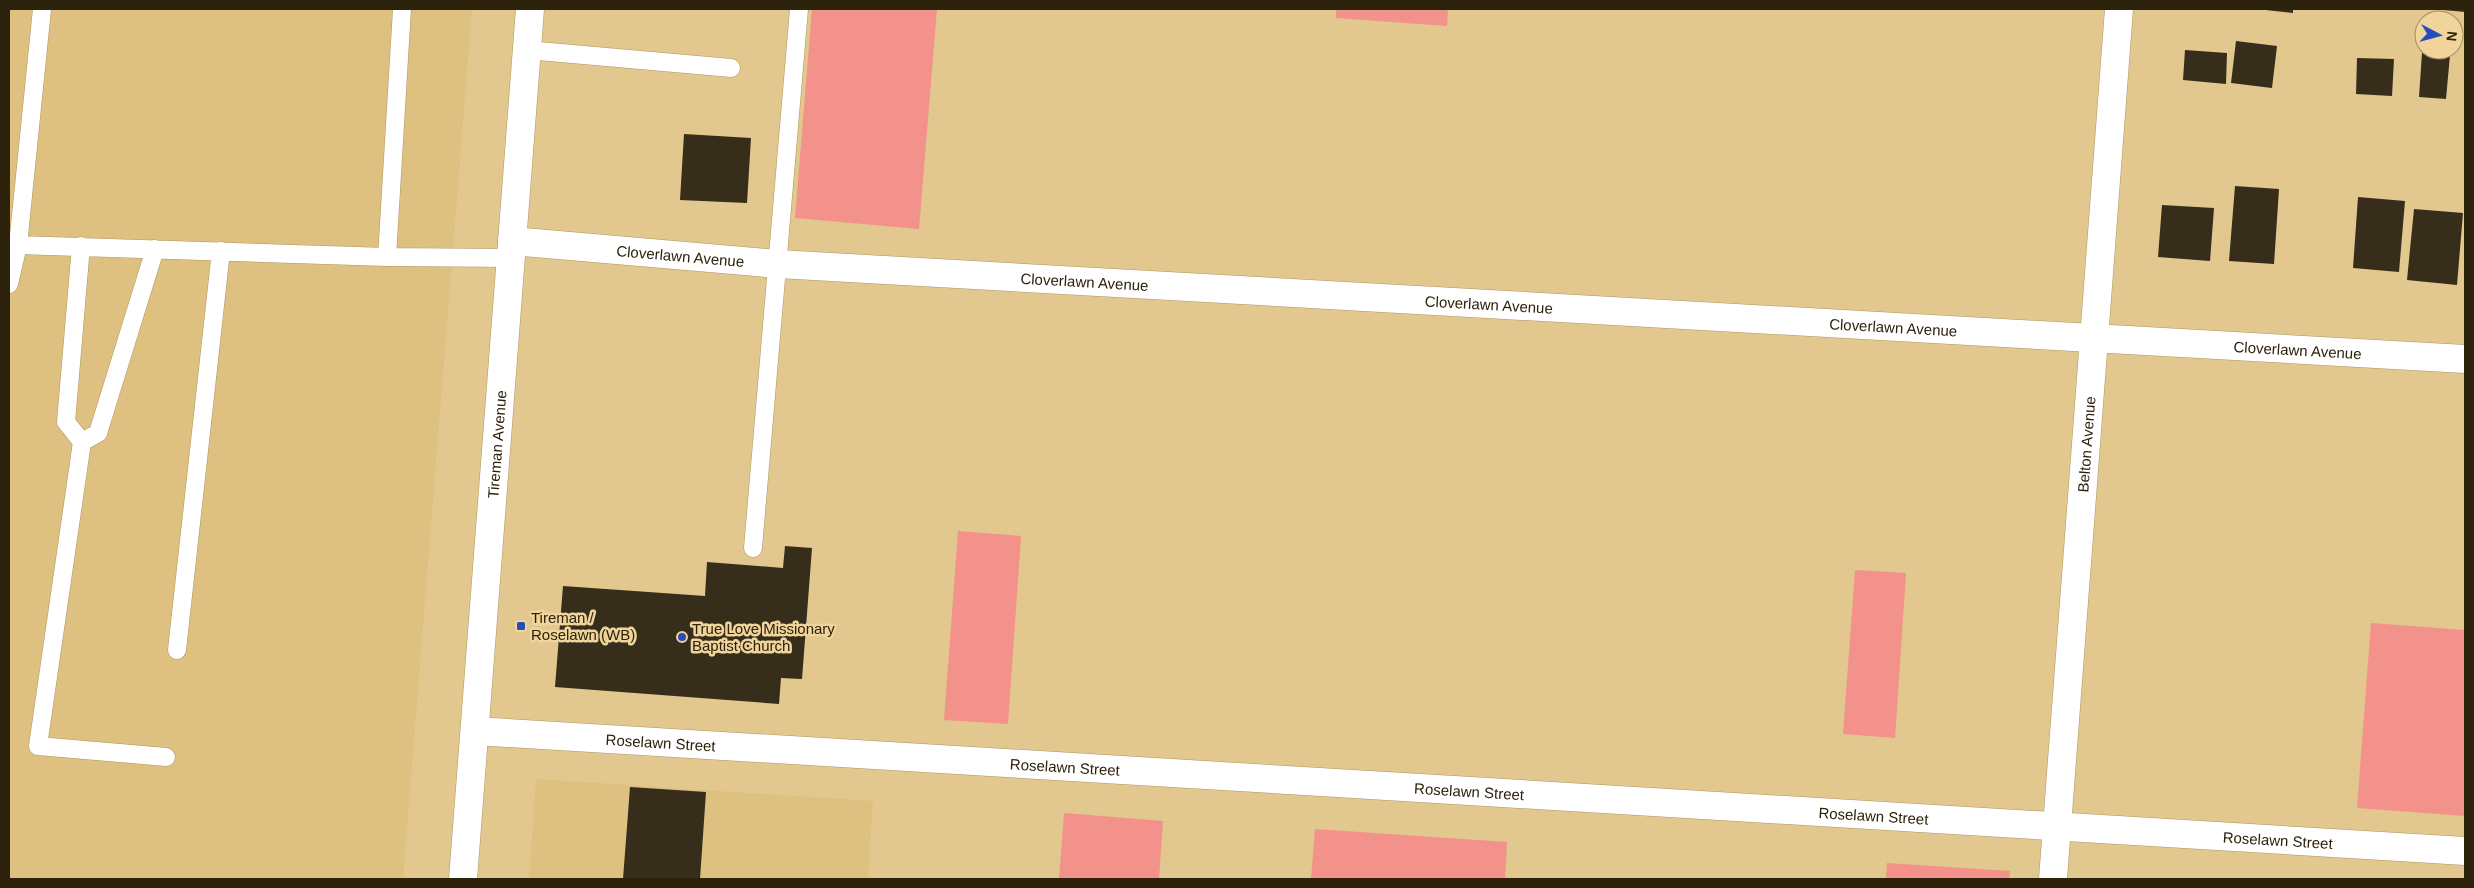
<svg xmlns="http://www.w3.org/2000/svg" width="2474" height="888" font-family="Helvetica,sans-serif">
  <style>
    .built { fill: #dec080 }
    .green { fill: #f2928a }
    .building { fill: #362d1a }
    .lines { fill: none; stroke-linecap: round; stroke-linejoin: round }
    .lane-casing { stroke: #af955f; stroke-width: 19 }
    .street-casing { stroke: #af955f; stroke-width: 29 }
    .secondary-casing { stroke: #af955f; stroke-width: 29 }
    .lane { stroke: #fff; stroke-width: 18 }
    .street { stroke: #fff; stroke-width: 28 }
    .secondary { stroke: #fff; stroke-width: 28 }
    .poi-dot { fill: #254dbb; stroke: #f0d49c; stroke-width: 2 }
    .labels { text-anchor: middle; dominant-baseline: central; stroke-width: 5; stroke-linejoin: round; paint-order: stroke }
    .street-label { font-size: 15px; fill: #2d230c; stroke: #f0d49c }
    .poi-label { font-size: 15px; fill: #2d230c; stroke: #f0d49c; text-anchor: start }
  </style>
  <rect width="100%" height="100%" fill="#e2c78f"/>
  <path class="built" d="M9 9H472L403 879H9Z
    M536 779 873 801 868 879H529Z"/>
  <path class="green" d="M812 9H937L919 229 795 218Z
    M1336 9H1448L1447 26 1336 18Z
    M958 531 1021 536 1008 724 944 720Z
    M1855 570 1906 573 1895 738 1843 734Z
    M2371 623 2465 630V816L2357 808Z
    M1064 813 1163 821 1159 879H1059Z
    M1315 829 1507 842 1505 879H1311Z
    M1887 863 2010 871 2009 879H1886Z"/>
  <path class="building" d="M2257 9H2293V13Z
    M2443 9H2465V12L2443 10Z
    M2236 41 2277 46 2272 88 2231 83Z
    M2185 50 2227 53 2226 84 2183 80Z
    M2422 53 2450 55 2446 99 2419 97Z
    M2357 58 2394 59 2392 96 2356 94Z
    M684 134 751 138 747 203 680 200Z
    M2235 186 2279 189 2274 264 2229 261Z
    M2358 197 2405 201 2399 272 2353 268Z
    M2162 205 2214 208 2210 261 2158 257Z
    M2414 209 2463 213 2457 285 2407 280Z
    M785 546 812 548 802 679 781 678 779 704 555 687 563 586 705 596 707 562 783 568Z
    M630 787 706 792 700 879H623Z"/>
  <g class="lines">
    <g class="lane-casing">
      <path id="lane" d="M402 9 387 257 511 258
        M527 50 731 68
        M18 245 387 257
        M81 246 66 422 82 442
        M155 249 98 433 82 442 38 746 166 757
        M9 284 18 245 42 9
        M753 548 799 9
        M177 650 221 251"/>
    </g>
    <g class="street-casing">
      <g id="street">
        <path id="s1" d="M512 241 778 264 2465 359"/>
        <path id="s2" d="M475 731 2465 851"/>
        <path id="s3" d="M2053 879 2119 9"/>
      </g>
    </g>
    <g class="secondary-casing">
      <g id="secondary">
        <path id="s4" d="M463 879 530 9"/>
      </g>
    </g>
    <use href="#lane" class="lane"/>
    <use href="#street" class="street"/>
    <use href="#secondary" class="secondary"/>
  </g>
  <g class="poi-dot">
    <rect x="516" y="621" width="10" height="10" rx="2.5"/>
    <circle cx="682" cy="637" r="5"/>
  </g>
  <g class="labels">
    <g class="street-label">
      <text stroke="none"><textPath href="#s1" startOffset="169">Cloverlawn Avenue</textPath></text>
      <text stroke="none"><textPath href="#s1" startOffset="574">Cloverlawn Avenue</textPath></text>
      <text stroke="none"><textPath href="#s1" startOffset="979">Cloverlawn Avenue</textPath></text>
      <text stroke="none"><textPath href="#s1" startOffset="1384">Cloverlawn Avenue</textPath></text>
      <text stroke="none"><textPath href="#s1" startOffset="1789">Cloverlawn Avenue</textPath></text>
      <text stroke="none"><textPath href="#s4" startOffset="436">Tireman Avenue</textPath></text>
      <text stroke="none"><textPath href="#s3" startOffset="436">Belton Avenue</textPath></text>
      <text stroke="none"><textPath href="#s2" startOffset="186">Roselawn Street</textPath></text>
      <text stroke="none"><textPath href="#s2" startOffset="591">Roselawn Street</textPath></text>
      <text stroke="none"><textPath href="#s2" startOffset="996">Roselawn Street</textPath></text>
      <text stroke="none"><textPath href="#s2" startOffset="1401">Roselawn Street</textPath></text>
      <text stroke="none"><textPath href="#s2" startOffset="1806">Roselawn Street</textPath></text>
    </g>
    <g class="poi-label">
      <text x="531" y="617">Tireman /<tspan x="531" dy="17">Roselawn (WB)</tspan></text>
      <text x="692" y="628">True Love Missionary<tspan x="692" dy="17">Baptist Church</tspan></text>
    </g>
  </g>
  <rect width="2474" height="888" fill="none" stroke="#2d230c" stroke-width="20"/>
  <g transform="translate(2439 35) rotate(96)"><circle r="24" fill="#f0d49c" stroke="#a28d62"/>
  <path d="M0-4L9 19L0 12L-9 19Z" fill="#254dbb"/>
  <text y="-8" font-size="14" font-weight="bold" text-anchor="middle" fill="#2d230c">N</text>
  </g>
</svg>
